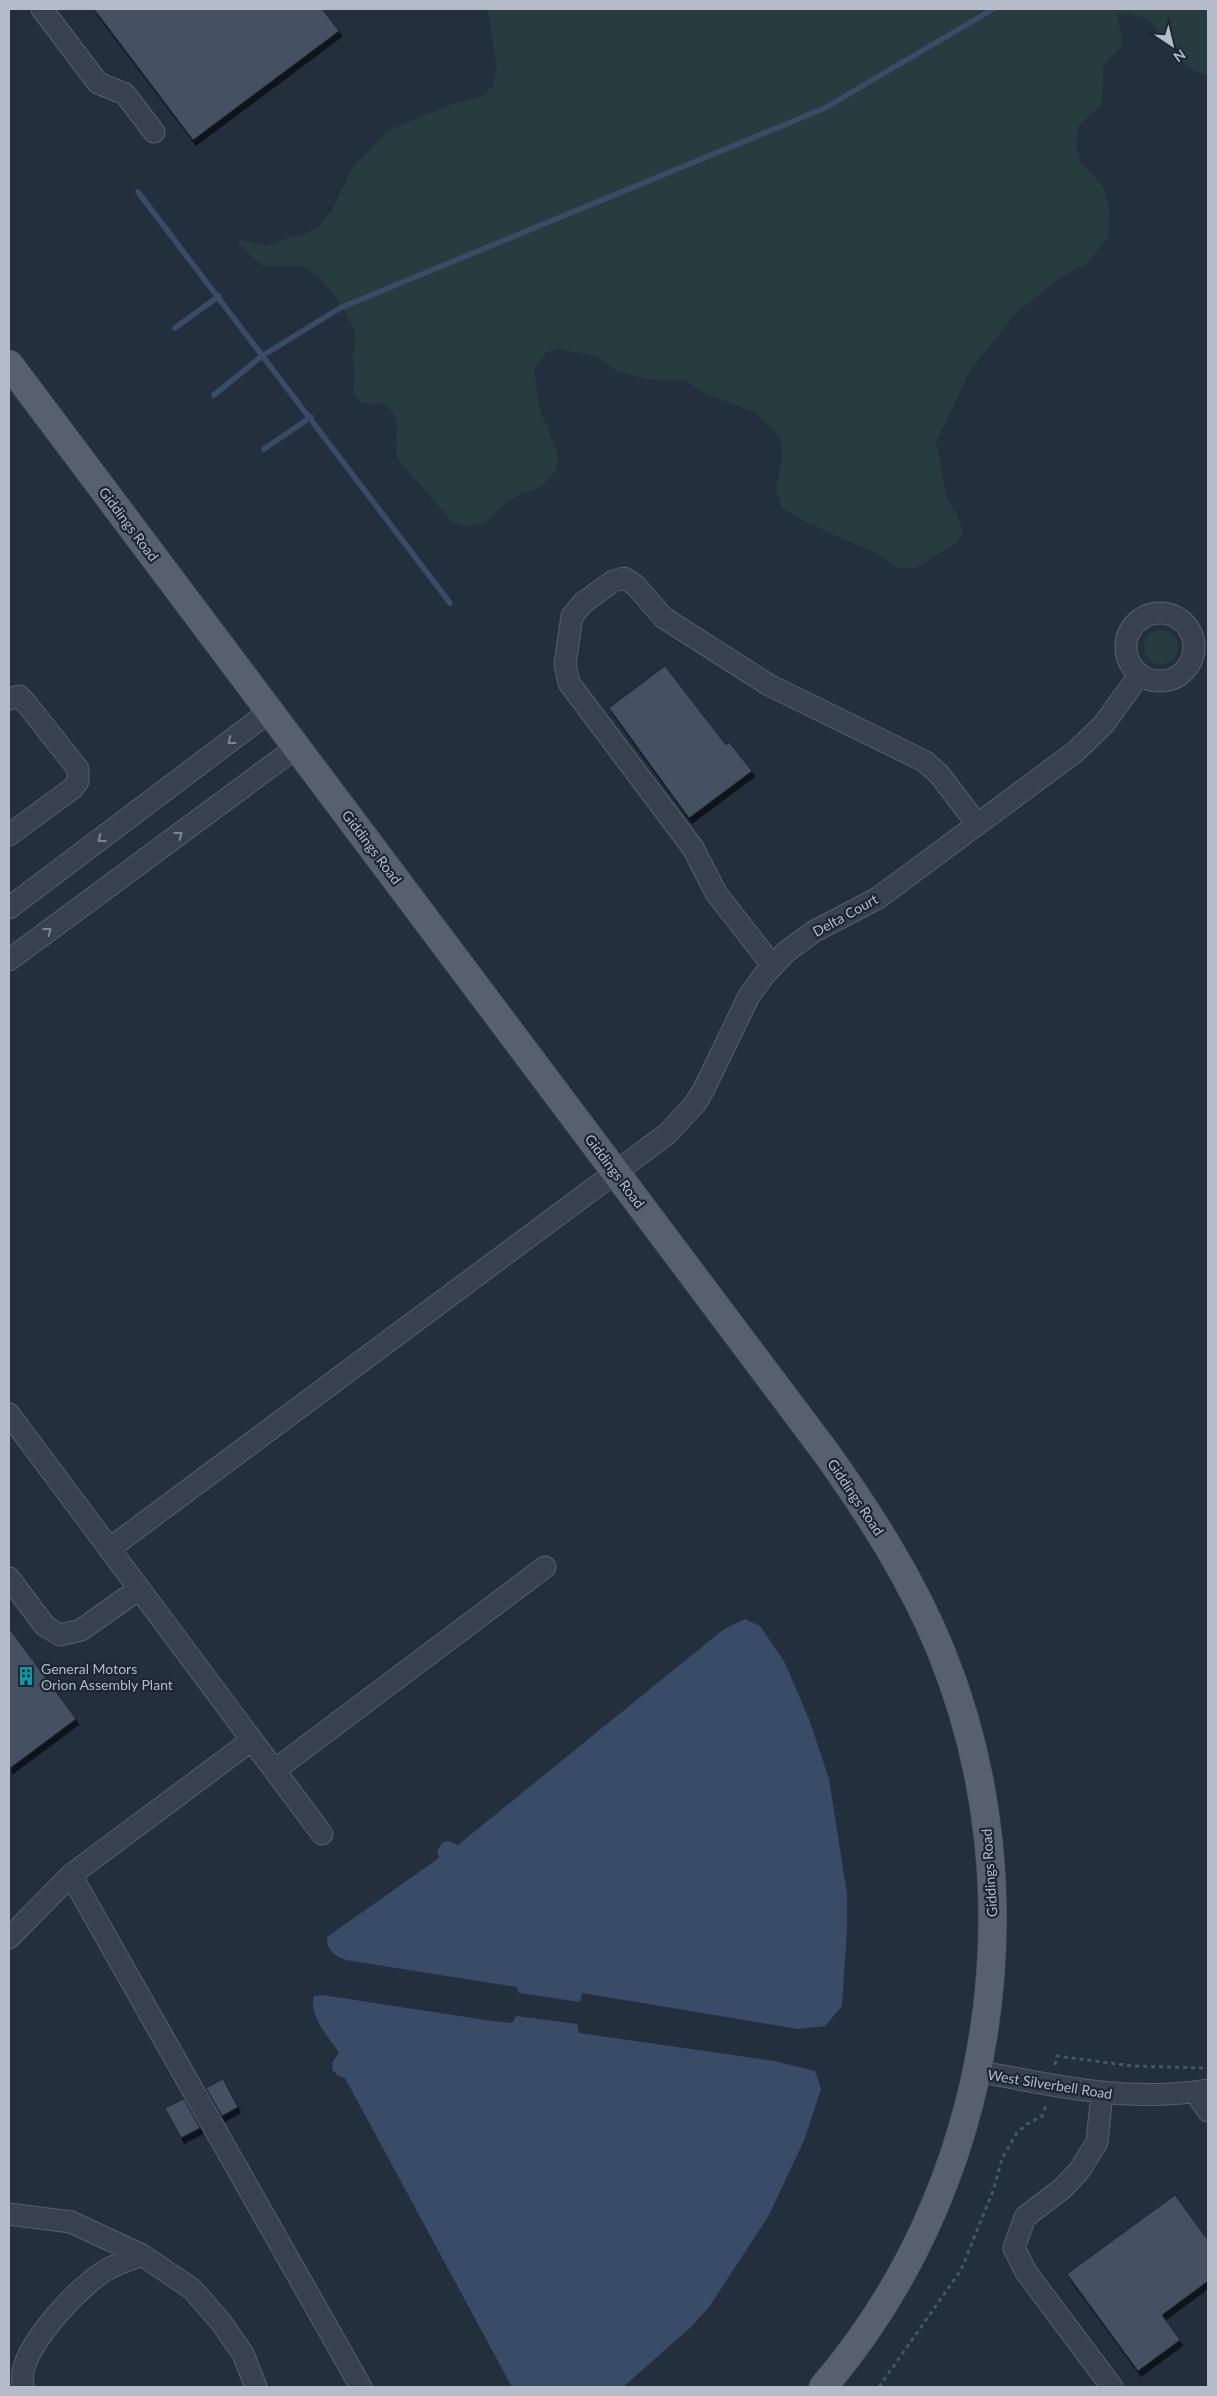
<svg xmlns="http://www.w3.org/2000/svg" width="1217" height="2396" font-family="Lato,sans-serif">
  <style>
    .green { fill: #263c3f }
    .water { fill: #394c67 }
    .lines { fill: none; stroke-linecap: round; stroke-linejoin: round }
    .stream { stroke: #394c67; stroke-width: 5.5 }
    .building { fill: #455162; stroke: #1f2835; filter: url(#shadow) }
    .minor-casing { stroke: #565f6c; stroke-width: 23 }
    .major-casing { stroke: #414a57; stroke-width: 29 }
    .path { stroke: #44595c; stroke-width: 3; stroke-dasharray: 4 4; stroke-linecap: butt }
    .minor { stroke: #38414e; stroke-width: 21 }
    .major { stroke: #56606e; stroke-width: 28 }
    .oneway { stroke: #7c8592 }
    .labels { text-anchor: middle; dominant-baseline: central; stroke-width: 4.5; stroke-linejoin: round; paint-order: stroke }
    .street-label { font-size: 14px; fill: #b4bcc9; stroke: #1d2633 }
    .poi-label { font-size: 14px; fill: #b4bcc9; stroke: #1d2633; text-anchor: start }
  </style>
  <defs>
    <filter id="shadow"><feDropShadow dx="3" dy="5.5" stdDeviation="0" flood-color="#0009"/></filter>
  </defs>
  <rect width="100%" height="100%" fill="#242f3e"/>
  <path class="green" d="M488 9H1208V76C1202 73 1192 71 1187 66 1155 42 1168 14 1117 14L1123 44 1104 65 1102 104 1078 126 1076 145 1081 163 1102 185 1110 207 1108 236 1087 264 1058 279 1016 313 971 369 936 442 947 499 958 517 963 533 957 543 915 568H898L878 554 805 522 782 508 776 489 782 459 781 441 774 431 754 412 703 393 686 380 646 379 618 372 596 356 558 349 546 352 534 369 539 407 559 457 554 473 540 488 521 494 506 503 485 523 467 527 453 523 398 459C392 436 406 423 385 404L362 403 353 391 355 370 352 359 356 339 353 327 336 297 319 277 302 266H262L240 245 239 241 242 240 267 246 291 237 305 234 320 226 332 210 351 170 387 131 452 104 484 96 493 85 497 69Z
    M1144 647a17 17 0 1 1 34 0a17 17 0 1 1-34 0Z"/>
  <path class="water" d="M745 1619 760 1626 784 1661 809 1719 829 1779 847 1894V1927L842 2006 825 2026 798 2029 582 1993 580 2002 519 1993 517 1987 346 1960C334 1955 327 1951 327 1937L439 1858 437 1852 442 1843 448 1841 458 1845 724 1629Z
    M322 1995 492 2021 512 2023 516 2016 577 2024 579 2033 774 2061 815 2071 821 2089 805 2138 769 2215 709 2307 690 2328 623 2387H512L345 2078 338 2076 332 2069 333 2061 339 2053C329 2037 308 2016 314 1996Z"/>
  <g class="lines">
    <path class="stream" d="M138 192 450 603
      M175 328 219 296
      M214 395 262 356 340 308 825 108 993 9
      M264 449 311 417"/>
  </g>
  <path class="building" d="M94 9H322L339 31 193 140Z
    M665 666 726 745 729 742 752 771 689 818 609 708Z
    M9 1628 76 1719 9 1769Z
    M223 2079 238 2107 222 2116 206 2088Z
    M184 2099 200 2128 181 2138 165 2108Z
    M1175 2195 1208 2240V2281L1162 2315 1180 2340 1138 2371 1067 2274Z"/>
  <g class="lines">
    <g class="minor-casing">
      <path id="minor" d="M42 9 98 83 125 94 154 132
        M1126 647a34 34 0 1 1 68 0a34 34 0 1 1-68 0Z
        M9 699 19 696 26 703 78 769V781L73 788 9 835
        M9 908 270 711
        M9 960 297 747
        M772 965 716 893 693 848 569 683 565 664 572 616 583 603 613 581 624 578 635 585 664 618 769 685 924 761 939 774 977 824
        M9 1414 322 1834
        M109 1549 667 1134 695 1104 704 1089 749 996 765 974 786 952 813 932 878 898 1075 752 1104 724 1140 674
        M9 1578 45 1626 60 1635 81 1630 139 1589
        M275 1770 545 1567
        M71 1875 361 2387
        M9 1938 71 1875 252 1740
        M976 2071C1058 2086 1125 2103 1208 2090
        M1195 2092 1208 2111
        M1102 2093 1097 2142 1079 2171 1063 2188 1025 2217 1014 2248 1026 2272 1112 2387
        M9 2214 71 2222 142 2255
        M23 2387C23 2382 22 2377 23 2372 28 2341 82 2282 110 2268 120 2263 131 2259 142 2255L192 2289 221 2322 243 2354 256 2387"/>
    </g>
    <g class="major-casing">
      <path id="major" d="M9 364 827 1454C871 1516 912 1580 941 1651 1040 1894 994 2188 823 2387"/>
    </g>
    <path class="path" d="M1055 2065 1057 2056 1132 2066 1208 2068
      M879 2387 961 2270 993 2191 1002 2159 1016 2134 1027 2124 1042 2116 1047 2103"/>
    <use href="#minor" class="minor"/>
    <use href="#major" class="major"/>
  </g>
  <defs><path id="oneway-chevron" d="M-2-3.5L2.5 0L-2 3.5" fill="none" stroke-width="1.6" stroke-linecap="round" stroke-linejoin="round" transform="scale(1.25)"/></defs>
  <g class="oneway">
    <use href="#oneway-chevron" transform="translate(231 741) rotate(143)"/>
    <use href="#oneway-chevron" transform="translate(179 835) rotate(-37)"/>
    <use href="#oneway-chevron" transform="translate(101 839) rotate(143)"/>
    <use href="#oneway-chevron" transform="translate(48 931) rotate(-37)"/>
  </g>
  <defs>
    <g id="building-bare" transform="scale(1.5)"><path d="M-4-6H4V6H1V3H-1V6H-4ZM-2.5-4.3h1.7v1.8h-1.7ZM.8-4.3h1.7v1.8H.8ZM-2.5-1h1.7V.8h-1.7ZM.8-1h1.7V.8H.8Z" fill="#0f9aa8" stroke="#1d2633" stroke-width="2.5" paint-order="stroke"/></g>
  </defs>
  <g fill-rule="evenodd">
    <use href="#building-bare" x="26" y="1676"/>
  </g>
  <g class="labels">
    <g class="street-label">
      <text transform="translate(129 524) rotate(53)">Giddings Road</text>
      <text transform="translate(372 847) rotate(53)">Giddings Road</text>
      <text transform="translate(845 915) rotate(-29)">Delta Court</text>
      <text transform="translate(615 1171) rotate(53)">Giddings Road</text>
      <text transform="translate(856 1497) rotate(56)">Giddings Road</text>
      <text transform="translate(989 1873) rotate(-94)">Giddings Road</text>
      <text transform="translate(1050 2084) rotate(9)">West Silverbell Road</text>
    </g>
    <g class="poi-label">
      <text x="41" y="1668">General Motors<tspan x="41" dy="16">Orion Assembly Plant</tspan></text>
    </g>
  </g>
  <rect width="1217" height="2396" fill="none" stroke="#b4bcc9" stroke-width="20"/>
  <g transform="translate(1172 45) rotate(145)" stroke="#1d2633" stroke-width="4" paint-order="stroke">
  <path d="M0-4L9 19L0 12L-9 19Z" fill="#b4bcc9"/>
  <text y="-8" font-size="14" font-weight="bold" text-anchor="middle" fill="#b4bcc9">N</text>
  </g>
</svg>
